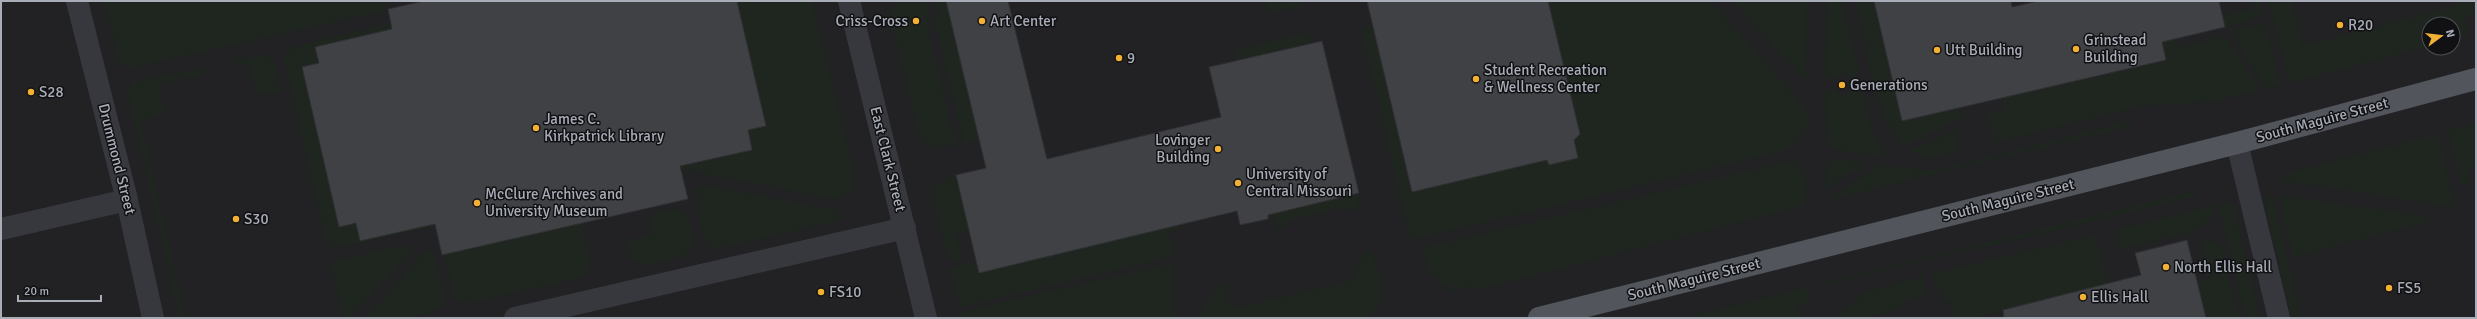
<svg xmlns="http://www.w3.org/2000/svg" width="2477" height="319" font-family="Signika,sans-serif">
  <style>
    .built { fill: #222225; fill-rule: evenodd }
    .green { fill: #1e261f }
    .building { fill: #404145; stroke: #303034 }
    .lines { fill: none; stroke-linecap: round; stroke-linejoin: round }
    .minor { stroke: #37383d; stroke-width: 22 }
    .major { stroke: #53555c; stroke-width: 22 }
    .poi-dot { fill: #f2b134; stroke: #111113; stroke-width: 1.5 }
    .labels { text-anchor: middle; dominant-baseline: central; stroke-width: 3; stroke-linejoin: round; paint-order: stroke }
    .poi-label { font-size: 15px; fill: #a8adb8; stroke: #111113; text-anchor: start }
    .street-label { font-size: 15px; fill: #a8adb8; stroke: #111113 }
  </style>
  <rect width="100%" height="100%" fill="#161618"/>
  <path class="built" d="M1 1H2476V318H1ZM2429 24H2453V48H2429Z"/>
  <path class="green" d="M105 1H386L388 10 130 68 122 66 118 59Z
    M737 1H812L855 177C853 190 845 199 832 199L681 169 680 166 752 150 748 130Z
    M912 1H929L927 25 956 145 933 148 921 142 888 7Z
    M1265 1H1304L1298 7 1268 14Z
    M1548 1H1711L1793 94 1807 113V127H1805C1803 137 1790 149 1780 152L1410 240 1361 28 1373 25 1412 192 1534 163 1546 152 1549 165 1578 158 1574 140 1580 134Z
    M1733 1H1807L1806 78 1801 77Z
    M1827 1H1842L1859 76 1857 81 1843 73 1828 81 1825 77Z
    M1856 1H1874L1902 121 1959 108 1961 118 1903 147C1872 107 1867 49 1856 1Z
    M2253 1H2259L2262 16 2225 27 2222 15 2254 8Z
    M2269 1H2291L2303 46 2462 4V1H2476V14L2464 17 2468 35 2453 39V24H2429V46L2289 83Z
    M946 2 980 140 964 143 935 24 938 4Z
    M391 23 392 29 319 63 302 67 339 227 356 223 361 241 435 224V227L333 248 325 238 284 56 294 47Z
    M2261 24 2266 26 2281 85 2269 88 2262 82 2231 33 2234 30Z
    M1305 33 1310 35 1311 43 1236 61 1234 50Z
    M2174 34 2178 48 2221 37 2228 40 2260 90 2211 102 2141 106 1995 143 1988 114 1992 110 2006 113 2003 98 2166 61 2161 37Z
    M261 54 266 55 274 61 280 91 263 95 257 94 248 63 237 66 233 61Z
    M205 67 203 74 159 84 164 114 141 121 186 318H179L127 91 134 82Z
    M1856 88 1863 94 1874 138 1885 155 1883 157 1834 149 1827 144 1825 91 1830 89 1842 97Z
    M2131 121 2132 126 1825 201 1881 165 1930 171Z
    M2476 124V166L2469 168 2472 182 2462 185 2448 131Z
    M1961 128 1954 153 1929 158 1909 151Z
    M2438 134 2455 207 2282 181 2283 177 2293 172Z
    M1840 159 1869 163 1825 189 1826 168 1831 160Z
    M1790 161C1811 174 1806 183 1806 205L1477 290 1473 286 1450 292 1448 284 1439 286 1437 278 1430 273 1423 248Z
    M956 175 969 231 956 234 962 260 950 262C946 248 930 201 935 189 939 181 948 177 956 175Z
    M705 186 834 209 838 211 840 218 834 222 716 249C713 248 710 247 708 245 702 238 694 197 698 190Z
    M2195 191 2196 196 1830 284 1827 282Z
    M1356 194 1359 208 1346 211 1345 207 1286 221 1287 226 1276 229 1272 214Z
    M2263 194H2269L2273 198 2301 318H2291Z
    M2283 196 2425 216 2430 221 2293 257 2280 197Z
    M2231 201 2234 208 2260 318H2246L2219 205Z
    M2212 206 2214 215 2192 232 2121 249 2116 230Z
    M677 209C685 211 688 215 690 223 692 230 695 238 694 245 692 259 657 262 644 265L632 258 628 240 654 234 650 215Z
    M580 223 591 266 581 278 468 303 459 302 454 296 444 254Z
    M1180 224 1181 228 1169 232 1174 256 960 307 950 267Z
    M2095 235 2108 284 1972 318H1955L1951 302 1944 304 1941 290 1936 291 1931 274Z
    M2202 240 2221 244 2239 318H2206L2197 282 2211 278Z
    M401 245 409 247 408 255 351 316 347 318 342 315 332 270 335 262Z
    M1368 250C1383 271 1394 308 1362 318H1201C1205 306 1213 286 1227 283L1229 288 1223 299 1238 308 1353 280 1361 258Z
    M425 251H431C437 256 438 272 440 280 441 287 446 297 442 304 433 319 383 318 366 318Z
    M1174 263 1175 318H962L961 312Z
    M1923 276 1927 295 1902 301 1904 308 1865 318H1836L1864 293Z
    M1808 287V304L1797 307 1800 315 1788 318 1720 316 1682 318Z"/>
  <path class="building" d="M424 1H737L766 126 748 130 752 150 680 166 688 199 442 255 435 224 360 241 356 223 339 227 302 67 319 63 315 47 392 29 388 9Z
    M946 1H1008L1047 159 1221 117 1209 67 1322 41 1359 193 1268 215V219L1240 225 1237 211 979 273 956 175 986 168Z
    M1367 1H1548L1580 134 1574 140 1578 158 1549 165 1547 160 1412 192Z
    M1874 1H2011L2012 7 2038 1H2219L2225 27 2162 42 2166 60 1902 121Z
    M2187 240 2206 318H2004L2003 310 2141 275 2135 253Z"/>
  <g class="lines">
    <path class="minor" d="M77 1 127 200 153 318
      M849 1 926 318
      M2237 143 2279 318
      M1 229 127 200
      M515 318 905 228"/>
    <path class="major" d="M1539 318 2237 143 2476 79"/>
  </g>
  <g class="poi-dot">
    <circle cx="916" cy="21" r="4"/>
    <circle cx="982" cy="21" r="4"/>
    <circle cx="2340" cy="25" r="4"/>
    <circle cx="2076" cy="49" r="4"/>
    <circle cx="1937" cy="50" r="4"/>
    <circle cx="1119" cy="58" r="4"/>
    <circle cx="1476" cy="79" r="4"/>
    <circle cx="1842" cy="85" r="4"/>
    <circle cx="31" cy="92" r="4"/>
    <circle cx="536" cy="128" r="4"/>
    <circle cx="1218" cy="149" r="4"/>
    <circle cx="1238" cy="183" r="4"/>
    <circle cx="477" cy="203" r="4"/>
    <circle cx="236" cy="219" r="4"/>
    <circle cx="2166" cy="267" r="4"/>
    <circle cx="2389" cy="288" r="4"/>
    <circle cx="821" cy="292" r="4"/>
    <circle cx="2083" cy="297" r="4"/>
  </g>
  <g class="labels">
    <g class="poi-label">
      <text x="908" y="21" text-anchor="end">Criss-Cross</text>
      <text x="990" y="21">Art Center</text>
      <text x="2348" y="25">R20</text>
      <text x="2084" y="40">Grinstead<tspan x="2084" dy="17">Building</tspan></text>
      <text x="1945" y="50">Utt Building</text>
      <text x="1127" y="58">9</text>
      <text x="1484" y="70">Student Recreation<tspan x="1484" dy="17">&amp; Wellness Center</tspan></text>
      <text x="1850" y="85">Generations</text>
      <text x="39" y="92">S28</text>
      <text x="544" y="119">James C.<tspan x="544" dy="17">Kirkpatrick Library</tspan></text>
      <text x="1210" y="140" text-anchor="end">Lovinger<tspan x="1210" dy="17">Building</tspan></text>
      <text x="1246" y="174">University of<tspan x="1246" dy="17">Central Missouri</tspan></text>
      <text x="485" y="194">McClure Archives and<tspan x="485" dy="17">University Museum</tspan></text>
      <text x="244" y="219">S30</text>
      <text x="2174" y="267">North Ellis Hall</text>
      <text x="2397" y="288">FS5</text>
      <text x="829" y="292">FS10</text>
      <text x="2091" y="297">Ellis Hall</text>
    </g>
    <g class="street-label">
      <text transform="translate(2322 120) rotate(-15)">South Maguire Street</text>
      <text transform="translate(117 159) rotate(76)">Drummond Street</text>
      <text transform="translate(888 159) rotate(76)">East Clark Street</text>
      <text transform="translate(2008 200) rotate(-14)">South Maguire Street</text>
      <text transform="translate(1694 279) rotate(-14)">South Maguire Street</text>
    </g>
  </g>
  <rect width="2477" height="319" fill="none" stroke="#a8adb8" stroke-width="4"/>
  <g transform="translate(2441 36) rotate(75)"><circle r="19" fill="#111113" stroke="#4d4f55"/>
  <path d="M0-3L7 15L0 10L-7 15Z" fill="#f2b134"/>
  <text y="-6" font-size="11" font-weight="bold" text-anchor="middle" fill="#a8adb8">N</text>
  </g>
  <path d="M18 295v6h83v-6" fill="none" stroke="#a8adb8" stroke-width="2"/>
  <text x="24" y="295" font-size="12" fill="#a8adb8" stroke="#111113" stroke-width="3" paint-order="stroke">20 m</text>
</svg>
